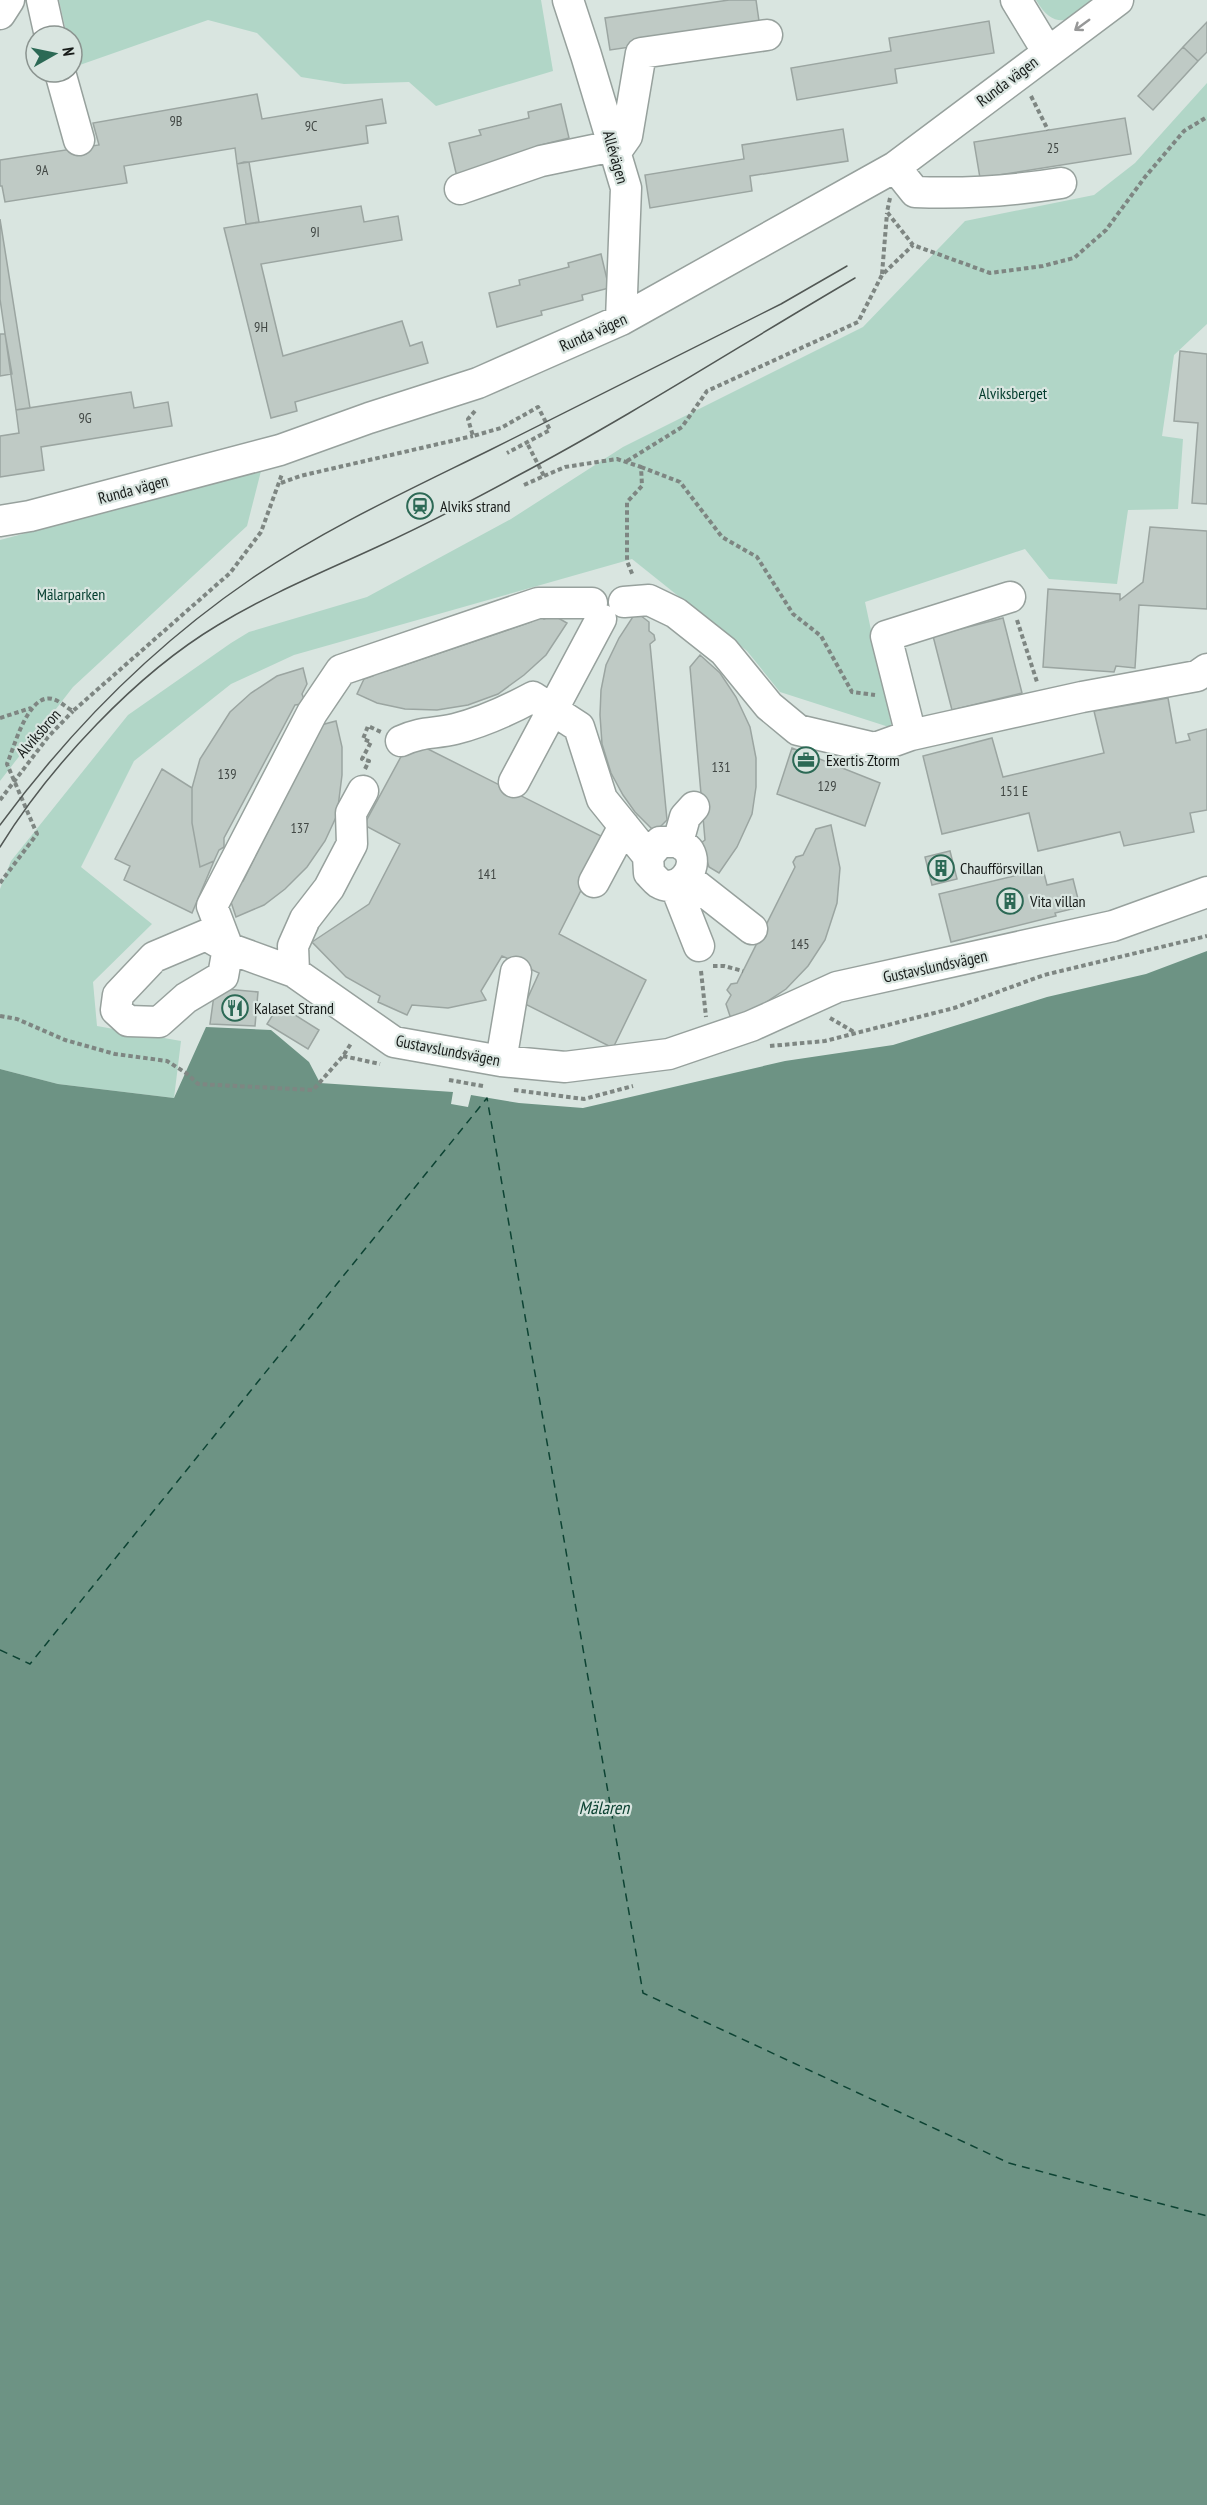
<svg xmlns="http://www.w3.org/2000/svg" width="1207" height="2505" font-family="'PT Sans Narrow',sans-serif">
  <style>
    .green { fill: #b1d6c7 }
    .water { fill: #6d9384 }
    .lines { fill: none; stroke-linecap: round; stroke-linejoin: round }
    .ferry { stroke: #0d4333; stroke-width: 1.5; stroke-dasharray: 8 6; stroke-linecap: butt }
    .building { fill: #bfcac5; stroke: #9ba5a1; stroke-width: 1.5 }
    .minor-casing { stroke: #97a19d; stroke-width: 33 }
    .path { stroke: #7e8682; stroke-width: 4; stroke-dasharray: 4.5 3; stroke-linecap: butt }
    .minor { stroke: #fff; stroke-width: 30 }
    .tram { stroke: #525855; stroke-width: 1.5 }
    .path-bridge { stroke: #7e8682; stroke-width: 4; stroke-dasharray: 4.5 3; stroke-linecap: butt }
    .oneway { stroke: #979898 }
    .labels { text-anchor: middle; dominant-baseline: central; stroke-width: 4.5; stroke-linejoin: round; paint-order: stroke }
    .number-label { font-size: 14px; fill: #414744 }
    .street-label { font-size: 16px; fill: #171b19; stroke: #d9e5e0 }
    .park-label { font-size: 16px; fill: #033c2d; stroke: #d9e5e0 }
    .poi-label { font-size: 16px; fill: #171b19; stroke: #d9e5e0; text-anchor: start }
    .water-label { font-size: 18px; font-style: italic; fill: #0d4333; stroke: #d9e5e0 }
  </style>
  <rect width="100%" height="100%" fill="#d9e5e0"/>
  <path class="green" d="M59 0H541L553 71 436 106 409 82 344 84 301 77 257 33 208 20 74 67 72 36H67Z
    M1036 0H1097C1074 19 1056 34 1036 0Z
    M1207 83V324L1174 355 1162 436 1183 439 1178 509 1128 510 1117 584 1049 579 1025 549 865 602 892 728 780 692 747 651 632 559 294 655 231 684 134 761 81 867 152 924 93 982 97 1026 181 1041 174 1098 58 1084 0 1069V889L11 861 128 715 231 643 249 632 367 597 511 519 623 447 863 327 965 221 1094 195 1135 163Z
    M261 471 247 526 73 687 0 781V540Z"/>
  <path class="water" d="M1207 951V2505H0V1069L58 1084 174 1098 206 1027 271 1030 309 1062 320 1083 453 1092 451 1104 468 1107 471 1095 519 1103 583 1108 785 1061 893 1045 1047 997 1146 974Z"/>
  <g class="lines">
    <path class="ferry" d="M0 1650 30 1664 487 1098 643 1993 1009 2163 1207 2216"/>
  </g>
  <path class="building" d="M729 0H756L760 28 610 50 605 18Z
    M989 21 994 53 895 69 897 83 797 100 791 68 891 51 889 38Z
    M1207 22V52L1198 61 1183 47Z
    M1183 47 1198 61 1153 110 1138 96Z
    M257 94 262 119 382 99 386 123 366 126 368 143 237 164 235 148 124 166 127 183 5 202 2 186H0V160L99 145 93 123Z
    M561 104 569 138 541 145 543 150 457 177 449 143 481 135 479 130 529 118 528 112Z
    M1125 118 1131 154 980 178 974 142Z
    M843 129 848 161 750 176 752 191 650 208 645 175 744 159 742 145Z
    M244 162H249L259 222 246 224 237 164Z
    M361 206 364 222 398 216 402 240 261 264 283 356 402 321 410 346 422 342 428 363 295 402 297 411 271 418 224 228Z
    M0 219 30 408 16 410 0 299Z
    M601 254 609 288 582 295 583 300 541 311 542 315 497 327 489 293 520 285 519 280 569 267 568 263Z
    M0 334H5L12 374 0 376Z
    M1180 351 1207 354V504L1192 503 1198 423 1174 421Z
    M131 392 134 408 168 402 172 426 41 447 44 470 0 477V436L19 433 16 410Z
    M1150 527 1207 531V609L1139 605 1135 668 1116 666 1114 672 1043 667 1048 589 1120 594V600L1143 582Z
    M636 612 649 622V631L654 635 655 640 650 644 667 820 655 832 635 812 623 795 611 773 602 744 600 715 601 690 606 665 619 638Z
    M553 615 567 623 546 655 524 675 498 694 468 705 437 710 405 709 377 703 357 694 364 679 373 676 375 670 380 668 387 671 531 622 532 616H541L544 619Z
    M1003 618 1022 693 952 710 933 636Z
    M700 655 720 673 736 697 750 727 756 758V787L752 814 737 847 719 873 709 867 701 843 705 840 690 667Z
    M303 668 307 684 302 694 304 699 302 704 295 705 224 838V847L219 850 214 861 200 867 192 823V788L200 759 230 712 251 693 277 676Z
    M1168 698 1176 743 1190 740 1188 734 1207 729V810L1190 813 1194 832 1124 846 1120 832 1038 851 1029 813 942 834 923 756 992 738 1003 777 1104 753 1094 711Z
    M336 721 342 747V775L337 815 325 841 307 867 285 889 264 905 236 917 231 902 235 894 234 889 238 882 243 881 321 725Z
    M410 740 607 839 559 934 646 980 613 1048 525 1004 539 973 502 956 481 991 486 1000 448 1008 412 1005 407 1015 378 1002 380 996 346 977 312 942 369 904 400 844 364 825Z
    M792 748 880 783 865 826 777 794Z
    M162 769 192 788V823L200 867 214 861 192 913 124 880 130 866 115 859Z
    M831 825 840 868 837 903 825 940 808 966 786 989 756 1009 731 1019 726 1004 731 995 727 990 731 984 737 983 795 867 793 862 796 857 803 855 816 829Z
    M950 851 957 879 932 885 925 857Z
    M1043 869 1047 885 1073 879 1080 907 1055 913 1056 916 951 942 939 894Z
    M215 988 258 992 255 1026 210 1024Z
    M279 1005 319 1030 308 1049 267 1024Z"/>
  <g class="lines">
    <g class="minor-casing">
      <path id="minor" d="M42 0 50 36
        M568 0 586 55 626 188 621 320
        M1016 0 1047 51
        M0 14 9 0
        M60 72 79 140
        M615 153 627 136 641 53 767 35
        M895 167 915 192C964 194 1012 191 1061 183
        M460 189 541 161 613 146
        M0 521 30 516 280 450 369 418 478 383 621 320 895 167 1118 0
        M624 602 649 600 676 613 724 651 769 706 798 730 875 748 911 735 1082 697 1197 676 1207 669
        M592 603H538L341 670 312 713 212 906 228 948 294 972 394 1042 501 1061 565 1067 669 1054 751 1026 837 987 1113 926 1207 892
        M911 735 886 636 1010 597
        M401 741C422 731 435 734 455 729 483 722 507 711 533 697L579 727 602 799 648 856 649 873C652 876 655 880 659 883 677 894 700 870 689 851 687 848 681 844 678 842H660L648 856
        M514 782 601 619
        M678 842 685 817 694 807
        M687 878 752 929
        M594 882 624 826
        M675 885 699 946
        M206 935 228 948 223 976 186 998 159 1022 128 1021 116 1010 118 995 154 957Z
        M294 972 293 946 305 919 329 888 352 844 351 813 363 791
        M501 1061 516 972"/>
    </g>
    <path class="path" d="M1031 96 1048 130
      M890 198 887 212 913 245 990 273 1043 266 1074 258 1106 230 1145 177 1184 131 1207 117
      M882 274 887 213
      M475 411 468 419 473 436 501 428 538 407 550 430 507 453
      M627 461 682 427 707 391 858 322 882 275 913 245
      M641 467 680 482 722 537 757 557 793 614 821 636 852 692 875 695
      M544 476 565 467 617 459 641 467 642 486 627 502V561L633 576
      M281 483 300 476 473 436
      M524 485 544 476 527 443
      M1017 620 1037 682
      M0 718 31 708
      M365 769 369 761 362 759 371 742 363 739 368 726 381 732
      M0 883 37 834 7 764C14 748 28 692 53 699 60 701 67 708 73 711L230 573 261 532 282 474
      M713 966H724L743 971
      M701 971 706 1017
      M0 1016 17 1019 65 1040 115 1054 167 1061 186 1073 198 1084 313 1090 343 1056 352 1042
      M830 1018 854 1032
      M770 1046 825 1041 954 1008 1044 975 1207 936
      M343 1056 380 1064
      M449 1080 483 1086
      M514 1090 584 1099 633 1086"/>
    <use href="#minor" class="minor"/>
    <path class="tram" d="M0 825C70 730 153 646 251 579 326 528 409 490 490 450 587 402 684 353 781 304L847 266
      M0 847C50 766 136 674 218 625 269 594 323 572 377 547 425 525 471 501 517 476 632 415 742 344 855 278"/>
    <path class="path-bridge" d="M0 800 48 737 73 711"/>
  </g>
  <defs><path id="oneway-shaft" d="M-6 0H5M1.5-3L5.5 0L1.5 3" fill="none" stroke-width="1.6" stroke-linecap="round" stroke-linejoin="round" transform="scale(1.5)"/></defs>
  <use class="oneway" href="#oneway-shaft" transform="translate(1082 25) rotate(144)"/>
  <defs>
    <g id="station-ring" transform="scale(1.35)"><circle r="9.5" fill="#d9e5e0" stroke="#2c6955" stroke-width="1.5"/><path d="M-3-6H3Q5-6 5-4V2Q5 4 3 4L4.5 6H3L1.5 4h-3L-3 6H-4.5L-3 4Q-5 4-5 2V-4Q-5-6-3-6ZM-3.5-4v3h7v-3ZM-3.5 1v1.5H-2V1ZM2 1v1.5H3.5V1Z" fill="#2c6955"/></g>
    <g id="office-ring" transform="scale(1.35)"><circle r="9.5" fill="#d9e5e0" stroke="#2c6955" stroke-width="1.5"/><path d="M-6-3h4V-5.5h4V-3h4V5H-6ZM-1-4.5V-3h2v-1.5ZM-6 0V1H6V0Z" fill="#2c6955"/></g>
    <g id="building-ring" transform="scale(1.35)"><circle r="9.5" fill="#d9e5e0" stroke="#2c6955" stroke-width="1.5"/><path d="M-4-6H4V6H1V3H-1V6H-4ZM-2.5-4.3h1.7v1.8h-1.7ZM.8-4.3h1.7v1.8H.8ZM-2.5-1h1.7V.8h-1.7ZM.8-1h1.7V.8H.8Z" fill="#2c6955"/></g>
    <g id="restaurant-ring" transform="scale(1.35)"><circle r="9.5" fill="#d9e5e0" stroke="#2c6955" stroke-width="1.5"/><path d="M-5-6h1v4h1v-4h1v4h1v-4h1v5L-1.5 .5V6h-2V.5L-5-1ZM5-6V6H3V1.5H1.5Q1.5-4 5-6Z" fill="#2c6955"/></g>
  </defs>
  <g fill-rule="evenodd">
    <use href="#station-ring" x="420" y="506"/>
    <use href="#office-ring" x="806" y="760"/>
    <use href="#building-ring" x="941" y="868"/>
    <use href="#building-ring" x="1010" y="901"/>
    <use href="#restaurant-ring" x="235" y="1008"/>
  </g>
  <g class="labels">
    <g class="number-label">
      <text x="176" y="121">9B</text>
      <text x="311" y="126">9C</text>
      <text x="1053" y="148">25</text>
      <text x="42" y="170">9A</text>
      <text x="315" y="232">9I</text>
      <text x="261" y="327">9H</text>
      <text x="85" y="418">9G</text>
      <text x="721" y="767">131</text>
      <text x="227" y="774">139</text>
      <text x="827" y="786">129</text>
      <text x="1014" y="791">151 E</text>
      <text x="300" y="828">137</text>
      <text x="487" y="874">141</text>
      <text x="800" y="944">145</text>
    </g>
    <g class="street-label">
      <text transform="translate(1007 81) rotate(-37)">Runda vägen</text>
      <text transform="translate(616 157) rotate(74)">Allévägen</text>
      <text transform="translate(593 332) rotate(-24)">Runda vägen</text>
      <text transform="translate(133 489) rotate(-15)">Runda vägen</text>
      <text transform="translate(38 733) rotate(-49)">Alviksbron</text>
      <text transform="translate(935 966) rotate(-12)">Gustavslundsvägen</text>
      <text transform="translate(448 1050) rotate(11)">Gustavslundsvägen</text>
    </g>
    <g class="park-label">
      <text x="1013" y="393">Alviksberget</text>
      <text x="71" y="594">Mälarparken</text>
    </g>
    <g class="poi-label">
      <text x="440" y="506">Alviks strand</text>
      <text x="826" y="760">Exertis Ztorm</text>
      <text x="960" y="868">Chaufförsvillan</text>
      <text x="1030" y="901">Vita villan</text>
      <text x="254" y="1008">Kalaset Strand</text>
    </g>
    <g class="water-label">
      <text x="604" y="1807">Mälaren</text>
    </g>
  </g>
  <g transform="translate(54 54) rotate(81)"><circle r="28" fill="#d9e5e0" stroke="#8b9490" stroke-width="1.5"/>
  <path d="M0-4.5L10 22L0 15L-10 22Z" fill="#2c6955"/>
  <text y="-9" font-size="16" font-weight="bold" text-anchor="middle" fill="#171b19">N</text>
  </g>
</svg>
